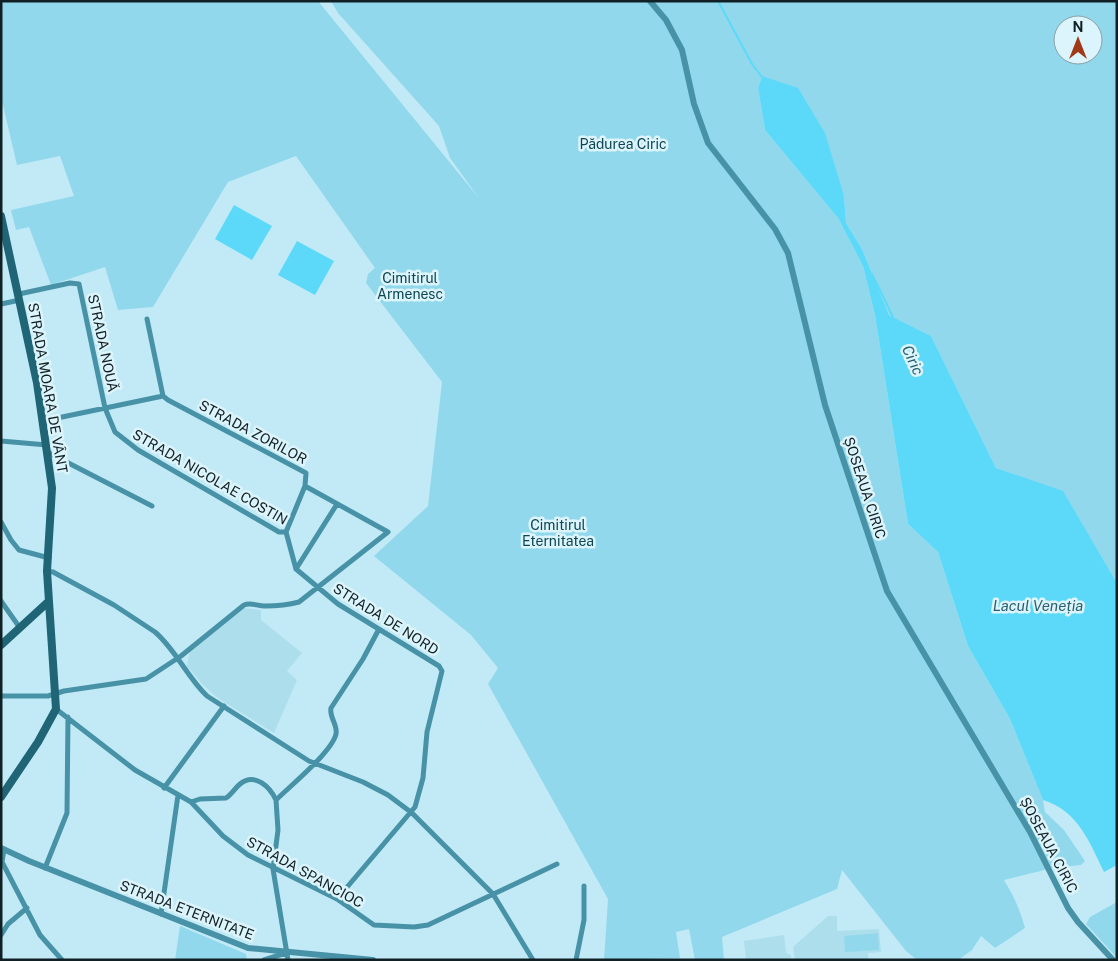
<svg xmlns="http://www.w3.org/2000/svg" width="1118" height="961" font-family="'Public Sans',sans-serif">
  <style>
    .built { fill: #addeec }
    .green { fill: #92d8ec; fill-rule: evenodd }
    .water { fill: #5cd9f9 }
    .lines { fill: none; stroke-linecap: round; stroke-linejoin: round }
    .stream { stroke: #5cd9f9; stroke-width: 2 }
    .minor { stroke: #4792a6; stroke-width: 5 }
    .tertiary { stroke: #4792a6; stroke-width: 6 }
    .secondary { stroke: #1f6576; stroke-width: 8 }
    .labels { text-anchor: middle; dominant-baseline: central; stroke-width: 5; stroke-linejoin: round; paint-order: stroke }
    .park-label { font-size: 14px; fill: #0d4553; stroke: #dcf4fb }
    .street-label { font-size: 14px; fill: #112024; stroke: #dcf4fb }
    .water-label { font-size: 15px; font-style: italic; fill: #2b5f6d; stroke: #dcf4fb }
  </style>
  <rect width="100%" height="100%" fill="#c2eaf6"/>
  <path class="built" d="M243 608 261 610V620L302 653 287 671 297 680 274 733 219 699 202 684 187 666 190 650Z
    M828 916H837V931L879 929 881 952 868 953 869 960H795L793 947Z
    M784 935 786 953 791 955V960H746L744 941Z"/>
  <path class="green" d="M1 1H318L478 197 450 158 439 126 338 13 331 1H1117V583L1063 492 996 468 931 336 889 315 862 249 846 223 844 196 762 76 758 88 765 130 838 218 863 266 875 315 908 524 938 552 968 646 1010 719 1043 800 1045 812 1064 830 1085 861 1081 865 1053 868 1004 880C1014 896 1020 910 1025 928L995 948 981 936 972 950 958 960H917L906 951 842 870 837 889 722 937 724 960H695L689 929 676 932 680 958 604 960 608 899 488 684 498 668 471 635 374 556 428 506 442 382 366 283 368 274 375 268 296 156 228 182 153 307 118 310 105 267 51 285 29 227 16 230 11 210 74 196 60 156 17 165 1 97ZM1063 25H1093V55H1063Z
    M1117 902V958L1086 924 1090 917Z
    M180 926 246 954 247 960H175Z
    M878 933 879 950 845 952 844 936Z"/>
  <path class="water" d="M762 76 798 88 825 133 844 196 846 223 862 249 889 315 931 336 996 468 1063 491 1117 583V865L1104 872C1089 841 1078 811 1043 800L1010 719 968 646 938 552 908 524 875 315 863 266 838 218 765 130 758 88Z
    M234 205 272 226 252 260 215 239Z
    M297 241 334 261 315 295 278 275Z"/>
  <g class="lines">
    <path class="stream" d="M718 1 752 64 762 77
      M872 274 893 317"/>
    <path class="minor" d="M19 294 70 283 79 284 105 408 115 432 138 450 279 532H286L296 569
      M1 304 20 300
      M43 421 163 396
      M1 441 47 445
      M47 452 152 506
      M1 522 11 540 19 550 49 558
      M286 532 305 486
      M296 569 338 604 439 666 442 671 427 732 423 778 415 807 337 899
      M296 569 337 504
      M47 571 53 572 114 605 155 632C176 650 187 677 207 696L309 761 363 782 388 795 412 813 493 894 533 960
      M1 601 20 628
      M1 696H48L64 691 146 679 181 656 244 605C251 602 257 606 265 606 276 606 288 605 299 602L388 532 305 486 306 473 168 400 163 396 147 319
      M56 709 135 770 191 802 223 836 248 855 337 899 374 925 414 927 428 925 557 864
      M164 788 224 706
      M191 802 200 799 226 798C232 794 235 788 240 784 255 772 270 787 276 800
      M4 849 2 862 40 935 62 960
      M45 868 67 813 68 717
      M161 914 178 795
      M1 935 8 924 27 908
      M264 960 286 953
      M288 960 273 869 278 830 276 800C290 786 332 752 336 734 338 725 329 717 331 708L363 659 379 629
      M576 960 584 920V886"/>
    <path class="tertiary" d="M650 1 666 20 682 50 694 104 708 143 775 229 788 253 825 405 887 591 1030 832 1068 908 1078 922 1113 960
      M1 848 29 861 248 948 373 960"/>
    <path class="secondary" d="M1 216 37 383 52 488 47 571 56 709 38 742 1 797
      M1 645 48 602"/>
  </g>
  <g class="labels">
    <g class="park-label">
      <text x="623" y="144">Pădurea Ciric</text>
      <text x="410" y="278">Cimitirul<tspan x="410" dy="16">Armenesc</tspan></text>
      <text x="558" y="525">Cimitirul<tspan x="558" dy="16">Eternitatea</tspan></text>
    </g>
    <g class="street-label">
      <text transform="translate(103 343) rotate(78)">STRADA NOUĂ</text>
      <text transform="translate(48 388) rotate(80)">STRADA MOARA DE VÂNT</text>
      <text transform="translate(253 432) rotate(28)">STRADA ZORILOR</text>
      <text transform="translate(210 477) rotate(30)">STRADA NICOLAE COSTIN</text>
      <text transform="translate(865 488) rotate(72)">ȘOSEAUA CIRIC</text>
      <text transform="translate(386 619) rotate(32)">STRADA DE NORD</text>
      <text transform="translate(1049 845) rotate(62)">ȘOSEAUA CIRIC</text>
      <text transform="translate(305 872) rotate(29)">STRADA SPANCIOC</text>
      <text transform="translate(187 910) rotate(21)">STRADA ETERNITATE</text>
    </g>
    <g class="water-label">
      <text transform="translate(913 360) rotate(65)">Ciric</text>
      <text x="1038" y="605">Lacul Veneția</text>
    </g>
  </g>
  <rect width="1118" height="961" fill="none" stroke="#112024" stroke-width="5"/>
  <g transform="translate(1078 40)"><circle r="24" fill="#dcf4fb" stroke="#8b9fa5"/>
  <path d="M0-4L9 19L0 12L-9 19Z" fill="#a03917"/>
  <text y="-8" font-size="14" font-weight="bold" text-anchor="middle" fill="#112024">N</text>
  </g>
</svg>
